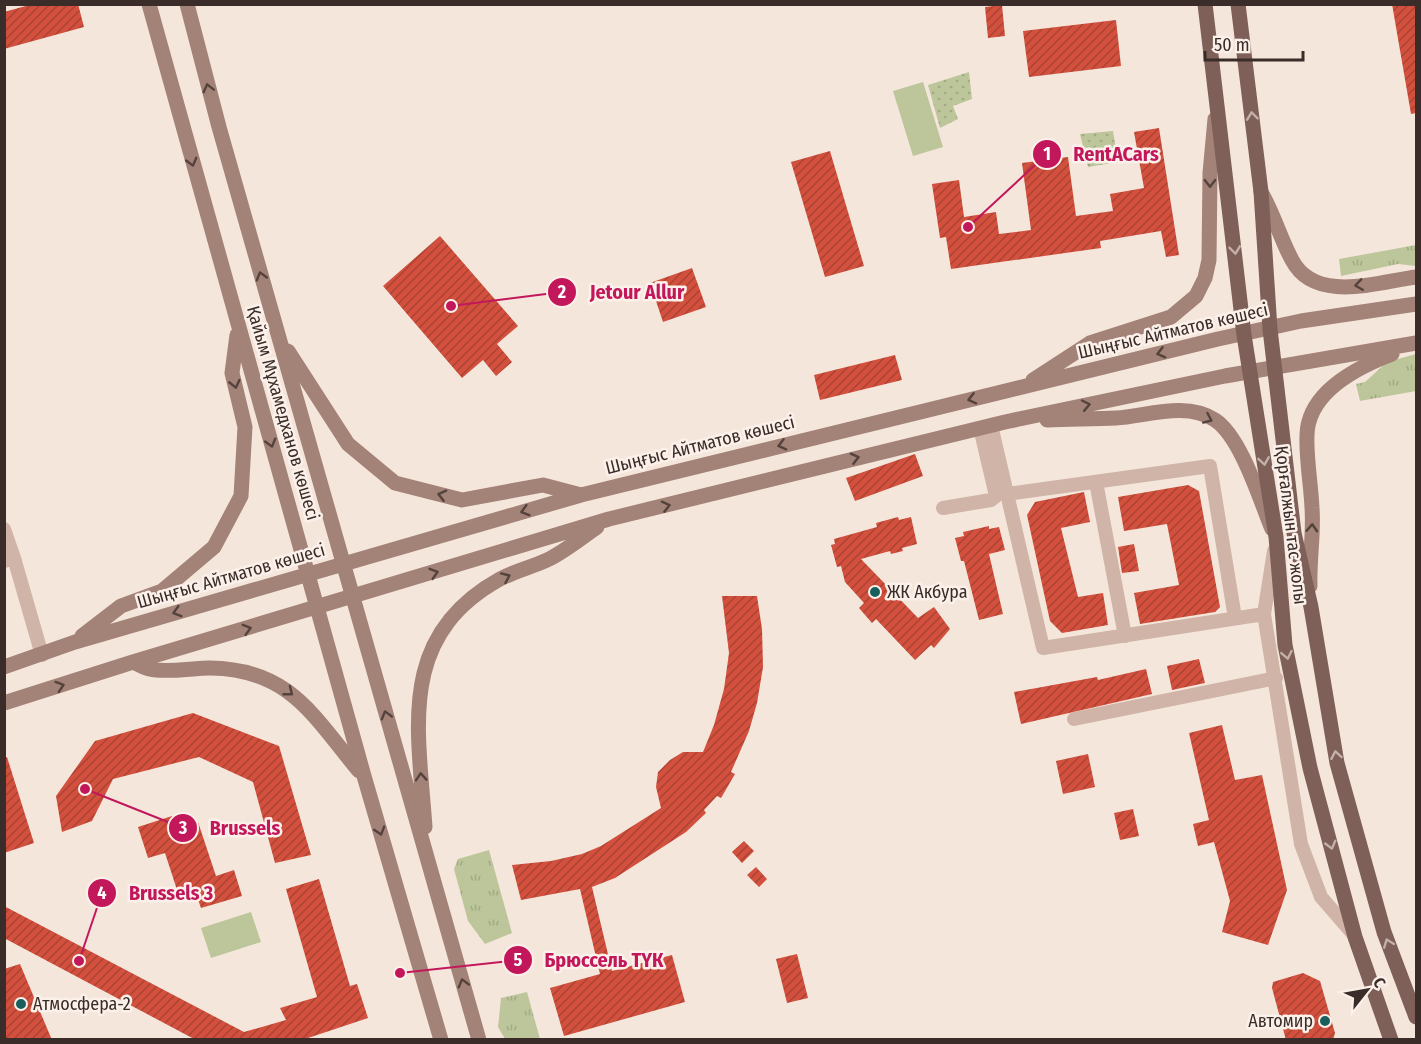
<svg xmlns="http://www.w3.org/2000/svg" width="1421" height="1044" font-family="'Fira Sans Condensed',sans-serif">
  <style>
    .grass { fill: url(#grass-tufts) }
    .park { fill: url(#park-dots) }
    .pitch { fill: #bcc69a }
    .building { fill: url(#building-hatch) }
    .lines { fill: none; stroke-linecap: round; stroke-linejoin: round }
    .minor { stroke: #cfb4a7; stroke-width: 14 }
    .secondary { stroke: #a38278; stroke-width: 15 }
    .primary { stroke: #7e6058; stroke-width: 15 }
    .oneway { stroke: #54423c }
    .oneway2 { stroke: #c3b0a8 }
    .poi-dot { fill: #19605d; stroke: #fcf1ea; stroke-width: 2 }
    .labels { text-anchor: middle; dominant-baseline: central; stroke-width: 5; stroke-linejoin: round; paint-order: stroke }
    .street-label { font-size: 18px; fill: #3a2c28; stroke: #fcf1ea }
    .poi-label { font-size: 18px; fill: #3a2c28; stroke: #fcf1ea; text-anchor: start }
    .leader { fill: none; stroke: #c2185b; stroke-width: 2 }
    .callout-dot { fill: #c2185b; stroke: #fcf1ea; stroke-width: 2 }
    .mark-label { font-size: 18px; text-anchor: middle; font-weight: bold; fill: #fff }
    .callout-label { font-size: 20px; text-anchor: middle; font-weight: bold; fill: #c2185b; stroke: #fcf1ea; stroke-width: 5; stroke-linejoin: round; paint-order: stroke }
  </style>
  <defs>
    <pattern id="grass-tufts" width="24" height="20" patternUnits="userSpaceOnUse" patternTransform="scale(1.5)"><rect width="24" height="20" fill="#bcc69a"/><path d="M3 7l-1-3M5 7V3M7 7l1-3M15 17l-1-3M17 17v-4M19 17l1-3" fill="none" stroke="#a2aa85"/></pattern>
    <pattern id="park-dots" width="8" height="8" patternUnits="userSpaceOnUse" patternTransform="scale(1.5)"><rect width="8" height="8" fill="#bcc69a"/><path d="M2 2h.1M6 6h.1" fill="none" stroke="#a2aa85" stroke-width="1.8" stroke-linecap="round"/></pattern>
    <pattern id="building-hatch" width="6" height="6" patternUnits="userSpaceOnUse" patternTransform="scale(1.5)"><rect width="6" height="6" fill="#d2503d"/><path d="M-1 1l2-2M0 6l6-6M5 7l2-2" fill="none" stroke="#ab4333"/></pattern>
  </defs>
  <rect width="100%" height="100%" fill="#f5e6dc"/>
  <path class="grass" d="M1416 245V266L1398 264 1341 276 1339 259Z
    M1416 354V391L1360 401 1356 384 1365 382 1387 362Z
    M489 850 512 933 485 944 468 921 454 869 458 859Z
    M527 992 540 1039H505L498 1027 501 998Z"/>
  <path class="park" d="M969 72 972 99 953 106 958 119 940 128 928 85Z
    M1113 131 1118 162 1088 167 1080 134Z"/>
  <path class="pitch" d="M923 82 943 147 913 156 893 91Z
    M251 912 261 942 211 958 201 928Z"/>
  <path class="building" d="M33 4H78L84 27 4 49V12Z
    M1392 4H1416V113L1411 114Z
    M1002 5 1005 36 988 38 985 7Z
    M1116 20 1121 66 1029 77 1023 31Z
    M1159 128 1179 255 1166 257 1161 231 1100 241 1101 248 951 269 946 237 940 238 932 184 959 180 964 217 996 212 999 234 1031 230 1022 163 1068 157 1076 216 1113 211 1110 194 1144 188 1134 132Z
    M830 151 864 266 825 277 791 162Z
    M440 236 518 326 497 344 512 362 496 376 483 360 462 378 383 286Z
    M692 268 706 307 663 322 650 283Z
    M895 355 902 380 820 400 814 375Z
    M915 454 923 476 855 501 846 478Z
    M1188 485 1199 491 1220 607 1215 612 1140 624 1134 593 1179 585 1167 524 1124 531 1118 497Z
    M1084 492 1090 522 1061 528 1078 597 1103 593 1108 625 1062 633 1050 621 1027 515 1035 502Z
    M898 517 899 520 911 517 917 544 902 548 903 551 891 554 890 551 861 559 918 618 934 607 950 629 934 648 931 645 915 660 876 619 872 623 859 608 864 603 845 582 841 566 837 567 831 545 835 544 834 539 877 527 876 523Z
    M989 526V529L999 527 1005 550 989 554 1003 614 979 620 964 561H961L955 538 964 536 963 532Z
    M1134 544 1139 571 1122 573 1118 547Z
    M722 596H757L762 629 763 667 757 703 749 731 731 772 735 774 721 798 717 796 704 810 706 813 686 832 615 878 592 887 612 971 672 955 685 1002 564 1036 550 988 600 974 580 889 521 900 512 865 551 861 582 854 601 846 661 808 656 787 658 772 670 760 683 752H703L714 725 724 689 729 653Z
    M1199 659 1205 683 1172 690 1167 666Z
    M1146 669 1152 694 1021 724 1014 692 1097 677 1098 680Z
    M193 713 279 746 311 855 275 863 253 782 199 757 113 779 92 821 62 832 56 796 95 741Z
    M1222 725 1235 780 1262 775 1287 890 1268 945 1222 932 1230 901 1214 842 1198 846 1193 824 1209 820 1189 733Z
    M1088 754 1095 787 1063 794 1056 761Z
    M7 757 34 843 4 853V758Z
    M1133 809 1139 836 1120 840 1114 813Z
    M172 816 176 829 198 822 216 876 234 870 242 896 201 908 196 894 180 899 165 853 148 858 138 827Z
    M744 841 754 851 742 863 732 852Z
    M756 867 767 879 759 887 747 875Z
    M319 879 350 986 357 984 368 1018 302 1040H196L4 938V906L244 1032 286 1020 280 1008 317 997 286 889Z
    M797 954 808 998 787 1003 776 959Z
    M20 964 52 1040H4V969Z
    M1303 973 1320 981 1335 1033 1333 1040H1286L1272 988 1273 982Z"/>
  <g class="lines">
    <path class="minor" d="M991 425 1043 648 1264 614
      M1096 482 1125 636
      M1007 494 1210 466 1235 618
      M943 508 991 500 996 496 980 428
      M4 529 14 558
      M1274 551 1264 614 1301 844 1321 897 1354 935
      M4 561 14 558 42 655
      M1074 719 1276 678"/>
    <path class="secondary" d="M149 4 364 776 441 1040
      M187 4 219 127 479 1040
      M1261 192C1274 214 1280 238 1292 260 1315 304 1378 282 1416 277
      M288 351 348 444 395 483 462 500 543 485 581 495
      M1033 380 1090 343 1171 317 1196 296 1205 278 1209 260 1210 173 1215 119
      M1047 420C1070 419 1093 419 1116 418 1147 416 1186 401 1215 420 1241 437 1260 500 1272 529
      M1310 586C1309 560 1314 534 1312 508 1311 484 1306 459 1307 435 1308 392 1358 367 1392 354
      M82 636 121 606 162 591 214 547 241 496 245 427 232 373 237 335
      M133 662C138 664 144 668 150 669 165 673 193 668 210 668 290 669 313 716 359 771
      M4 667 75 642 581 495 1218 339 1301 321 1416 304
      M4 703 133 662 609 519 1005 422 1225 376 1416 343
      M425 827C418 727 397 636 500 579 515 571 532 567 547 560 564 552 581 538 597 527"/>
    <path class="primary" d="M1205 4 1244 335 1276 537 1285 645 1310 768 1355 937 1391 1040
      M1238 4 1261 192 1270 329 1294 533 1311 607 1337 763 1384 932 1416 1017"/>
  </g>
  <defs><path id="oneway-chevron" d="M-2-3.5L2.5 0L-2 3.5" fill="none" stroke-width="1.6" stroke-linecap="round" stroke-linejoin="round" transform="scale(1.5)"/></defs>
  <g class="oneway">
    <use href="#oneway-chevron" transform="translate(208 88) rotate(-104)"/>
    <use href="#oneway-chevron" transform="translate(192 162) rotate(75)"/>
    <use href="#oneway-chevron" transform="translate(1210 183) rotate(89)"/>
    <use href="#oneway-chevron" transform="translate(261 276) rotate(-106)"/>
    <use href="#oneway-chevron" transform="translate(1359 285) rotate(172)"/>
    <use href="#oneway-chevron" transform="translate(1161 353) rotate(166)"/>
    <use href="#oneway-chevron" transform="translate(235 384) rotate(77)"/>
    <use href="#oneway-chevron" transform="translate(972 399) rotate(166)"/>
    <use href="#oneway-chevron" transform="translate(1086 405) rotate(-12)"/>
    <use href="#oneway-chevron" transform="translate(1208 419) rotate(24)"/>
    <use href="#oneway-chevron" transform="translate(271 443) rotate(74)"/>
    <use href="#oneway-chevron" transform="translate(782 445) rotate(166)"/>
    <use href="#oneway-chevron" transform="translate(855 458) rotate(-14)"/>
    <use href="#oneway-chevron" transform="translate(442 495) rotate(-166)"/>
    <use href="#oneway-chevron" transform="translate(666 506) rotate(-14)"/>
    <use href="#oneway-chevron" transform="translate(525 511) rotate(164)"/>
    <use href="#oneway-chevron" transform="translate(1312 528) rotate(-87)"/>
    <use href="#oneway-chevron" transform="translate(434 573) rotate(-17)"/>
    <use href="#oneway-chevron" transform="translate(506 577) rotate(-24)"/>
    <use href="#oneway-chevron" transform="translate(177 612) rotate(164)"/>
    <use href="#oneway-chevron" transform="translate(247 629) rotate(-16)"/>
    <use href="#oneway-chevron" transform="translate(60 686) rotate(-18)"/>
    <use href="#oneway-chevron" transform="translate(289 692) rotate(38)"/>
    <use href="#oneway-chevron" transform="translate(386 715) rotate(-106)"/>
    <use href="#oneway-chevron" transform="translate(421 777) rotate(-94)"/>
    <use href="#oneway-chevron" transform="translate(380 831) rotate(73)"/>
    <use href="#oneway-chevron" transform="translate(463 983) rotate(-106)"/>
  </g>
  <g class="oneway2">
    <use href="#oneway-chevron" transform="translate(1252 116) rotate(-97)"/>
    <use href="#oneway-chevron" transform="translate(1235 250) rotate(83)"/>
    <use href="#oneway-chevron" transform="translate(1264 461) rotate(81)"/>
    <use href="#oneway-chevron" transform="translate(1287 655) rotate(79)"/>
    <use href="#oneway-chevron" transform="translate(1336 755) rotate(-100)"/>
    <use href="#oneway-chevron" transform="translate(1331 845) rotate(75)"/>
    <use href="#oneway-chevron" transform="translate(1388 943) rotate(-111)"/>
  </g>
  <g class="poi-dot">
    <circle cx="875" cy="592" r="6"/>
    <circle cx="21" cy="1004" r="6"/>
    <circle cx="1325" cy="1021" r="6"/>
  </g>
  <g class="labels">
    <g class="street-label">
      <text transform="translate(1173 331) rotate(-13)">Шыңғыс Айтматов көшесі</text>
      <text transform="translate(283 413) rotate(74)">Қайым Мұхамедханов көшесі</text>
      <text transform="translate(700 445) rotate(-14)">Шыңғыс Айтматов көшесі</text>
      <text transform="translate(1291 525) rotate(83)">Қорғалжын тас жолы</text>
      <text transform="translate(231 576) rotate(-16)">Шыңғыс Айтматов көшесі</text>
    </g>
    <g class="poi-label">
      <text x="887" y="592">ЖК Акбура</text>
      <text x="33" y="1004">Атмосфера-2</text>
      <text x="1313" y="1021" text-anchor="end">Автомир</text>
    </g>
  </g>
  <path class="leader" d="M968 227L1047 154M451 306L562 292M85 789L183 828M79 961L102 893M400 973L518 960"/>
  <g class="callout-dot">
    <circle cx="968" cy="227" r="6"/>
    <circle cx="451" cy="306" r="6"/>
    <circle cx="85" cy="789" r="6"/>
    <circle cx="79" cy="961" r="6"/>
    <circle cx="400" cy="973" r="6"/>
    <circle cx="1047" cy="154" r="15"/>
    <circle cx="562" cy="292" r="15"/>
    <circle cx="183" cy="828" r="15"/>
    <circle cx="102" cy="893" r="15"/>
    <circle cx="518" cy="960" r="15"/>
  </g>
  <g class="mark-label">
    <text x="1047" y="160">1</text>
    <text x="562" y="298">2</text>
    <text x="183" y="834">3</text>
    <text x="102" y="899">4</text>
    <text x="518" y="966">5</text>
  </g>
  <g class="callout-label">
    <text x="1116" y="161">RentACars</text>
    <text x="637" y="299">Jetour Allur</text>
    <text x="245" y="835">Brussels</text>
    <text x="171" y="900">Brussels 3</text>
    <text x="604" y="967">Брюссель ТҮК</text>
  </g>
  <rect width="1421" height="1044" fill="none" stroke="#3a2c28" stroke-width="12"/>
  <g transform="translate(1367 990) rotate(59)" stroke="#fcf1ea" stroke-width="4.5" paint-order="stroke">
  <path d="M0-4.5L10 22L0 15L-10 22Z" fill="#3a2c28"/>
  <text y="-9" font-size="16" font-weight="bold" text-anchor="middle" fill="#3a2c28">С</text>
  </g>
  <path d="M1205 51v9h98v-9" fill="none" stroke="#3a2c28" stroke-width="3"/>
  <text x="1214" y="51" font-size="18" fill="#3a2c28" stroke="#fcf1ea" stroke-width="4.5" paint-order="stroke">50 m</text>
</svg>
